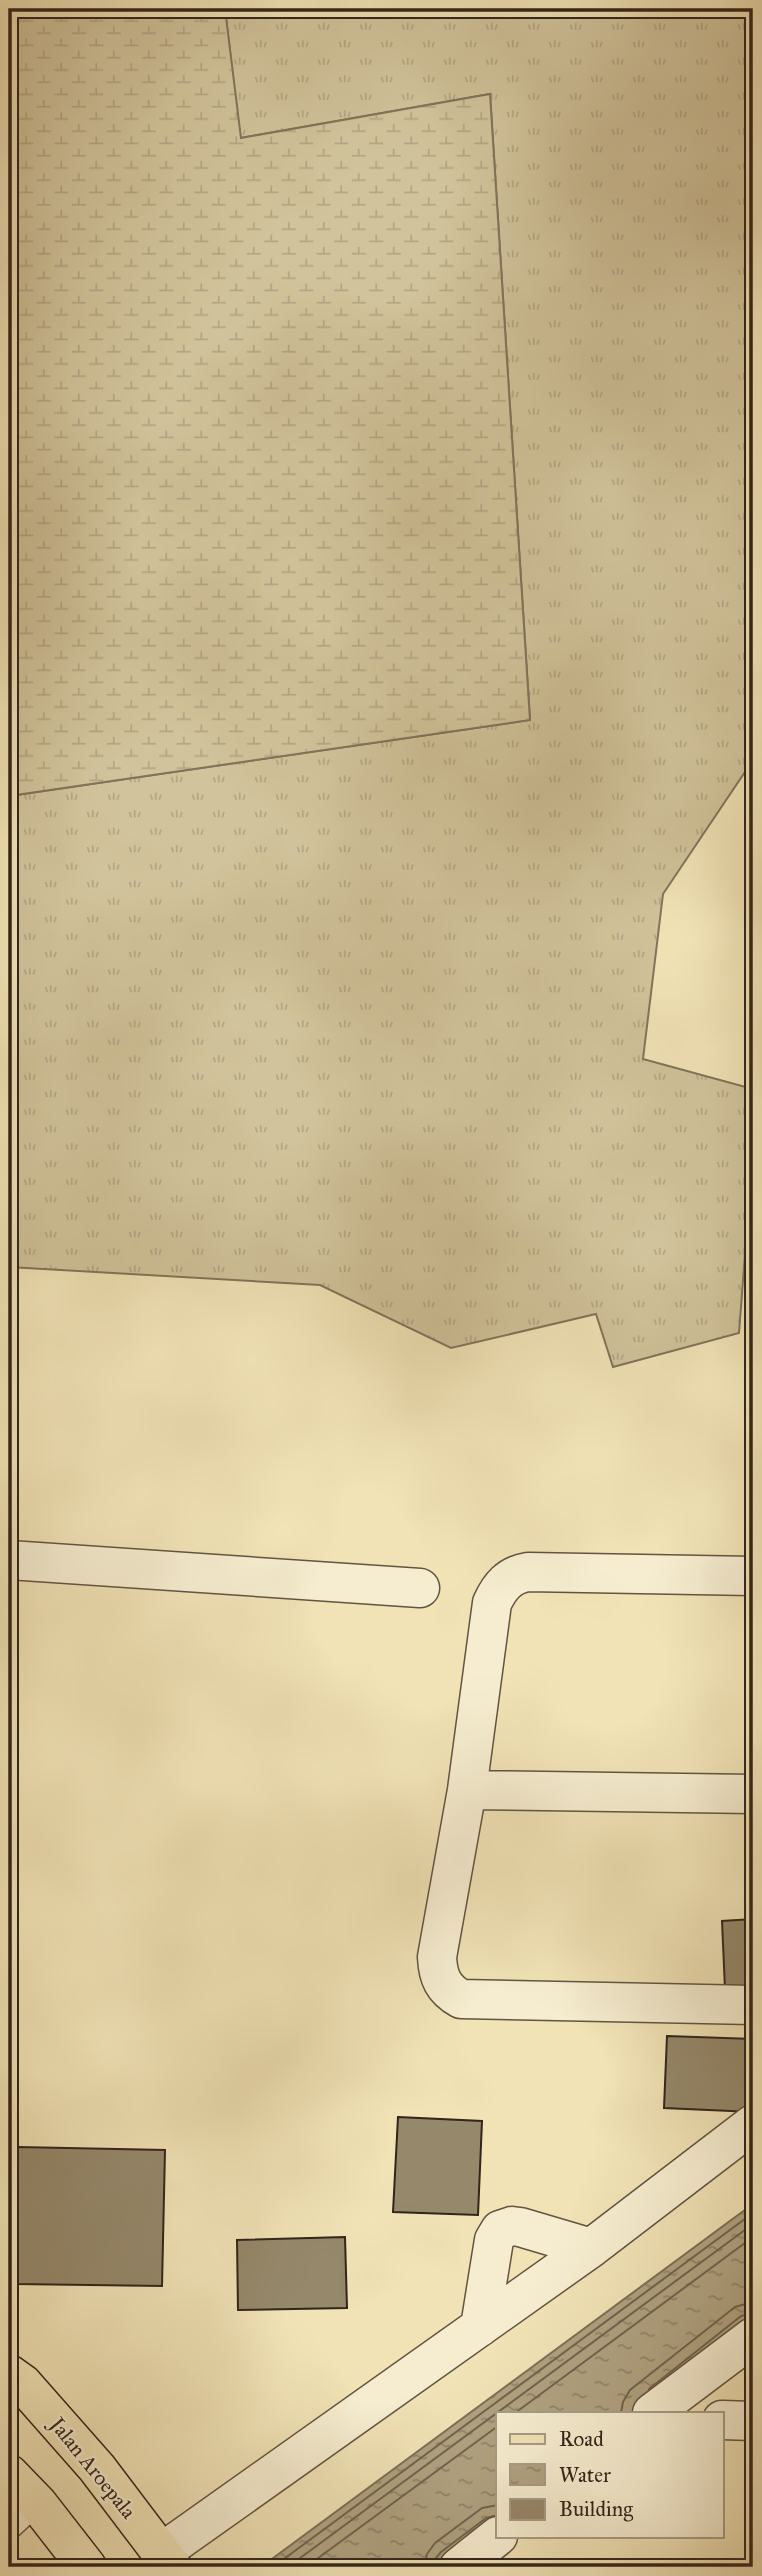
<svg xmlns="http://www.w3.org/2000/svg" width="762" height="2576" font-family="'IM FELL Great Primer',serif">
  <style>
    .grass { fill: url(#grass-tufts); stroke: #82745a; stroke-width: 2 }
    .wetland { fill: url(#wetland-marsh); stroke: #82745a; stroke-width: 2 }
    .water { fill: url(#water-ripples); stroke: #7e7058; stroke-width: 2 }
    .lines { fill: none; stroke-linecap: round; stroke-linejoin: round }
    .shore { stroke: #71644e; stroke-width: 2 }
    .building { fill: #95886b; stroke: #32251a; stroke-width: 2 }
    .service-casing { stroke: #625441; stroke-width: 22 }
    .minor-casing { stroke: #625441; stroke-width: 41 }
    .tertiary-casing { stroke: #625441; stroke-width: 41 }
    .primary-casing { stroke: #32251a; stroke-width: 41 }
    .service { stroke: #f6edd0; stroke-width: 19 }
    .minor { stroke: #f6edd0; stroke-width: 38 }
    .tertiary { stroke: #f6edd0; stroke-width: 38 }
    .primary { stroke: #f1e3b6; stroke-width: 38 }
    .labels { text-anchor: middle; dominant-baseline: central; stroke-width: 5; stroke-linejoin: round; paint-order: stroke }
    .street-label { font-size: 21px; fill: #32251a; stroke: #f6edd0 }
  </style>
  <defs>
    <pattern id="grass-tufts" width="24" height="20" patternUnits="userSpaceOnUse" patternTransform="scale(1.75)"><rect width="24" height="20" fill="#d1c39b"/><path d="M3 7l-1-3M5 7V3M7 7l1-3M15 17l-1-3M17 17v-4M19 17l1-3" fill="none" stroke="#b4a785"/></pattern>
    <pattern id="wetland-marsh" width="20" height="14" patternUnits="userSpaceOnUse" patternTransform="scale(1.75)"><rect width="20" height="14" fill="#d1c39b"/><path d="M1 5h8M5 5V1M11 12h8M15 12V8" fill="none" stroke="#b4a785"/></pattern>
    <pattern id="water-ripples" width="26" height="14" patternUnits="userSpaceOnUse" patternTransform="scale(1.75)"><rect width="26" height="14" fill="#b0a281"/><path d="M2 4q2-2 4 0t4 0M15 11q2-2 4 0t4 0" fill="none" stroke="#908469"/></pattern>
  </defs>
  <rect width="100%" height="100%" fill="#f1e3b6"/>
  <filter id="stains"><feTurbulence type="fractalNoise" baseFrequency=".00286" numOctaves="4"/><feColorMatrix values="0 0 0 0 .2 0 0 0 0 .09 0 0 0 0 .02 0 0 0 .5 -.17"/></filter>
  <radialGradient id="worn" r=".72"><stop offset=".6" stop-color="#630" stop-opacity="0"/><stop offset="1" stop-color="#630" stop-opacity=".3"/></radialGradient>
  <path class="grass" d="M225 9H753V760L663 894 643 1059 753 1089V1149L739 1333 613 1367 596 1314 451 1348 320 1285 9 1267V796L530 720 490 94 240 138Z"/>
  <path class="wetland" d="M9 9H225L241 138 490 94 530 720 9 796Z"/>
  <path class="water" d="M753 2204V2326L644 2413H498V2529L447 2567H261Z"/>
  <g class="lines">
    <path class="shore" d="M649 2389 741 2316 753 2313
      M515 2413 753 2237
      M621 2413 623 2402 630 2390 735 2307 753 2302
      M273 2567 753 2213
      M288 2567 753 2224
      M306 2567 498 2426
      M424 2567 427 2554 435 2543 482 2508 498 2505
      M435 2567 436 2558 441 2552 486 2518 498 2515"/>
  </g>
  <path class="building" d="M753 1919V1988L725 1989 722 1921Z
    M667 2036 753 2039V2112L664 2108Z
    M398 2117 482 2121 478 2215 393 2212Z
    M18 2147 165 2150 162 2286 16 2284Z
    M345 2237 347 2308 238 2310 237 2240Z"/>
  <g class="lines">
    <g class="service-casing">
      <path id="service" d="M9 2531 38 2504"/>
    </g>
    <g class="minor-casing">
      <path id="minor" d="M9 1560 420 1588
        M753 1576 528 1572C509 1575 500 1586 492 1603L467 1790 437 1957C438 1977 443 1989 461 1999L753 2005
        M467 1790 753 1794
        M480 2327 494 2240 500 2230 512 2226 520 2227 591 2248
        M722 2420 753 2421
        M161 2553 591 2248 753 2124"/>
    </g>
    <g class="tertiary-casing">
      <path id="tertiary" d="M652 2413 753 2337
        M459 2567 498 2536"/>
    </g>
    <g class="primary-casing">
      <path id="primary" d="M9 2374 23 2384 97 2468 172 2567
        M9 2474 38 2504 87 2567"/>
    </g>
    <use href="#service" class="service"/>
    <use href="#minor" class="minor"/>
    <use href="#tertiary" class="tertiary"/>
    <use href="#primary" class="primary"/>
  </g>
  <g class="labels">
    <g class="street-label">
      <text transform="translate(93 2468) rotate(51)">Jalan Aroepala</text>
    </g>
  </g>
  <rect width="762" height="2576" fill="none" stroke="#f1e3b6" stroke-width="35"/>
  <rect x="10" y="10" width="741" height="2555" fill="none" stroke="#32251a" stroke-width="3.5"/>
  <rect x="18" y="18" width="727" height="2541" fill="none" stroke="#32251a" stroke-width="2"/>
  <rect x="496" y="2412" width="228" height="126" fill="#f6edd0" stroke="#a89d87" stroke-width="2"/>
  <rect x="510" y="2434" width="35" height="10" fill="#f1e3b6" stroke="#a89d87" stroke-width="2"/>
  <text x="559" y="2446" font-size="21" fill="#32251a">Road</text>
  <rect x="510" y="2464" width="35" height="21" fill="url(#water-ripples)" stroke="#a89d87" stroke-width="2"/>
  <text x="559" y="2482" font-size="21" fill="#32251a">Water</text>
  <rect x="510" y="2499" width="35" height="21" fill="#95886b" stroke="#a89d87" stroke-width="2"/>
  <text x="559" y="2516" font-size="21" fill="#32251a">Building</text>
  <rect width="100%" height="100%" filter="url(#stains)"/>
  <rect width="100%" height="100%" fill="url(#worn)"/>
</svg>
